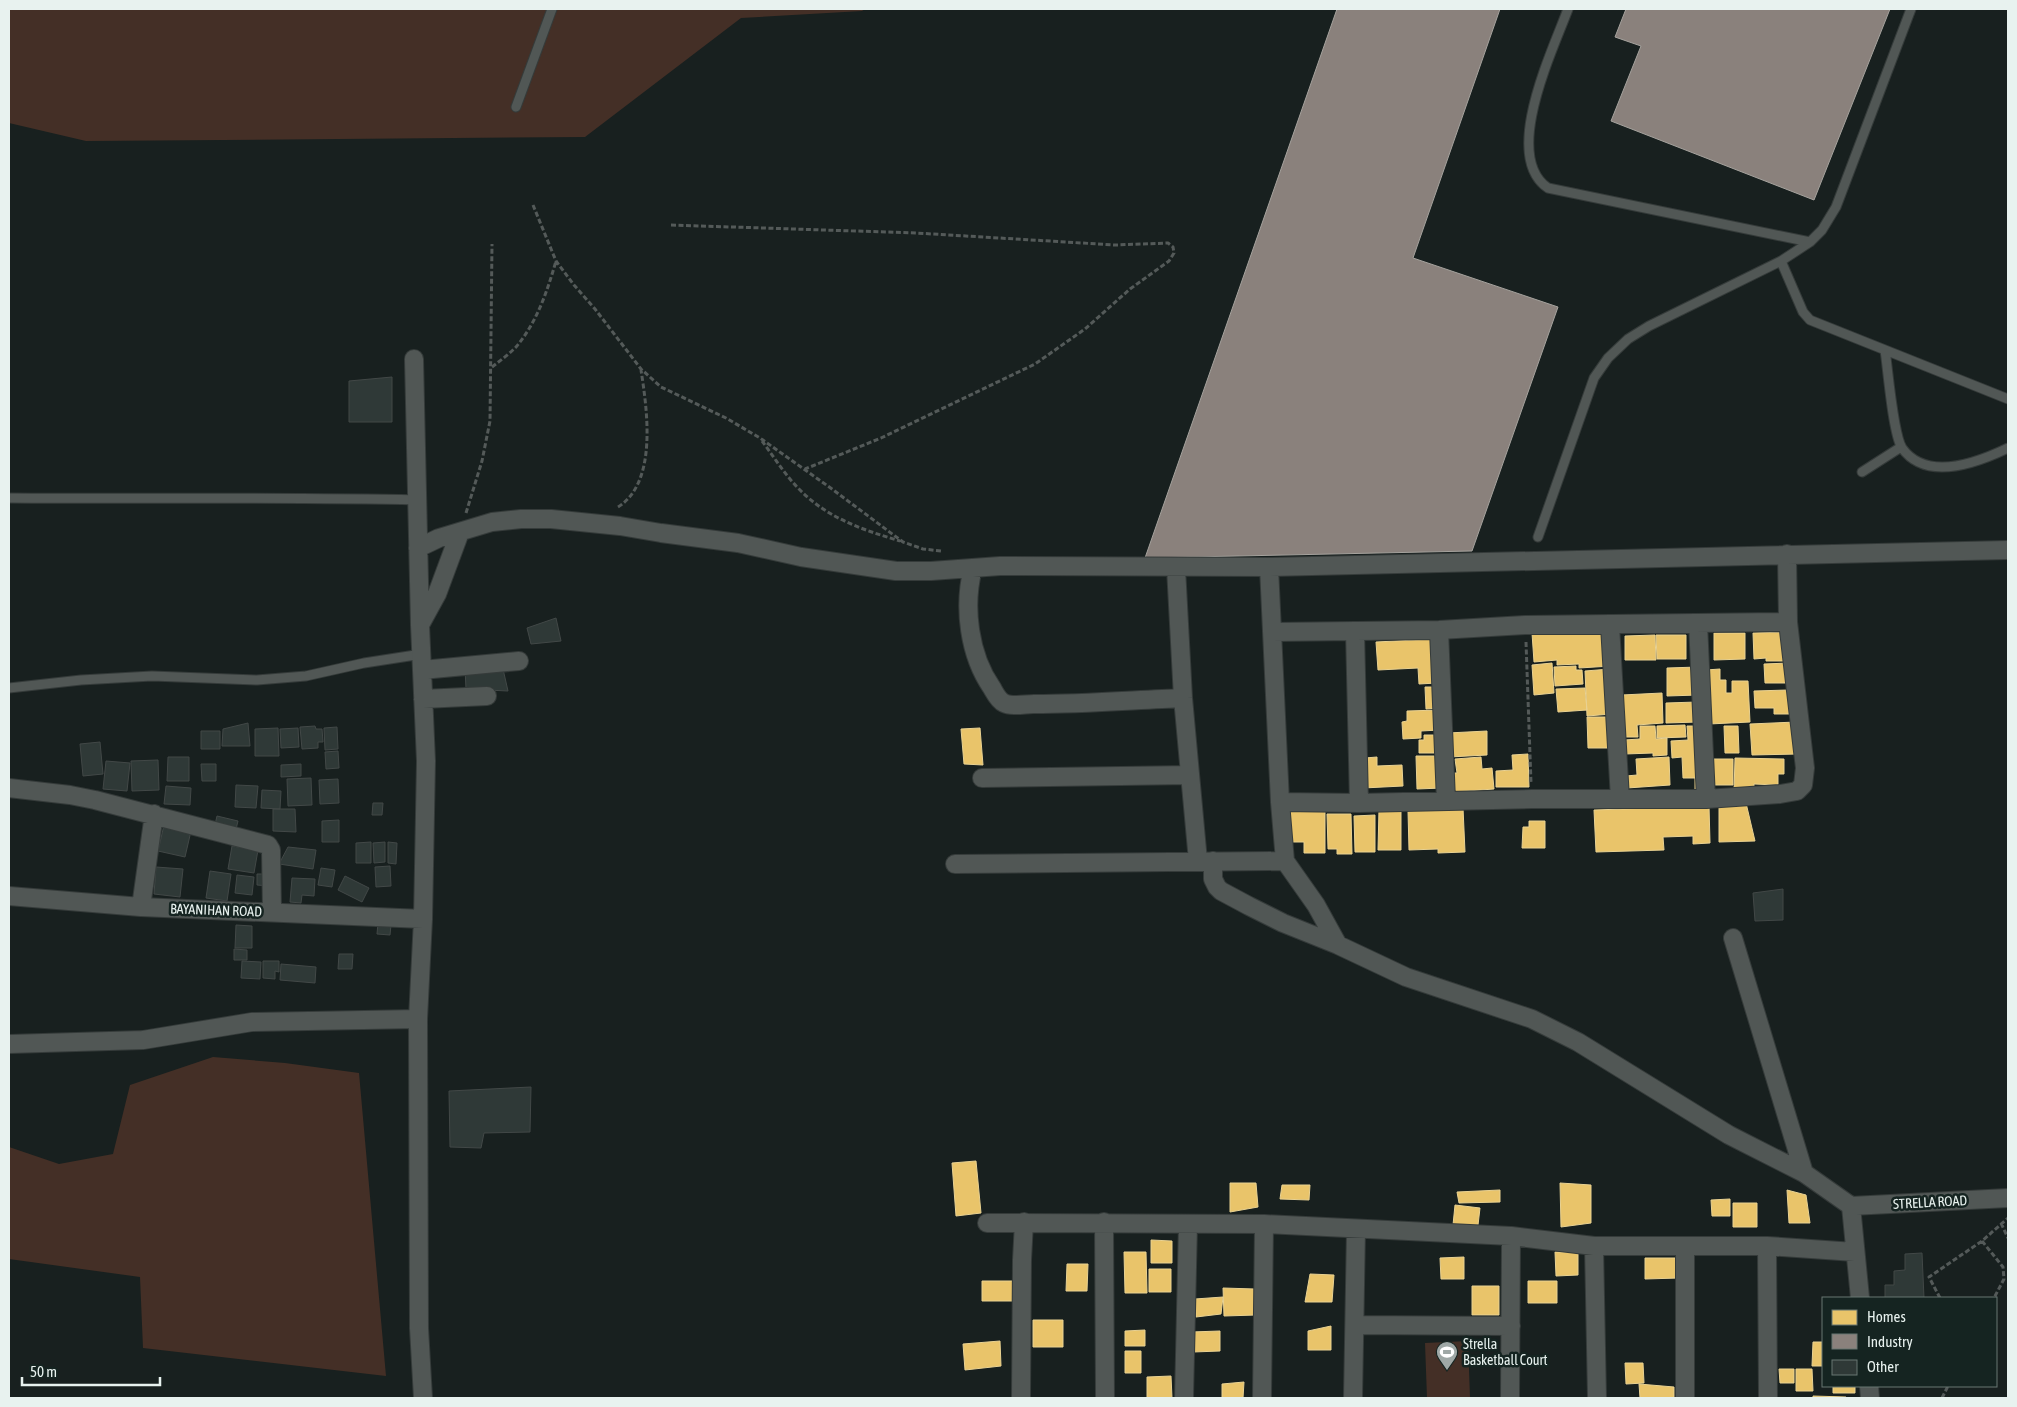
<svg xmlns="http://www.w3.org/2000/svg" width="2017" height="1407" font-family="'Asap Condensed',sans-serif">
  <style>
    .green { fill: #442f26 }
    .homes { fill: #e9c46a; stroke: #e9d292 }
    .industry { fill: #8a817c; stroke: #a6a39e }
    .building { fill: #2f3937; stroke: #424847 }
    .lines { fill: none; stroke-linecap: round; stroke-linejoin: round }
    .lane-casing { stroke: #353b3a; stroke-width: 11 }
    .street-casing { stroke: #353b3a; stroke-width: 20 }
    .path { stroke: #545a59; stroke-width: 3; stroke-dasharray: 5 2.5; stroke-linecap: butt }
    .lane { stroke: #515755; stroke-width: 9 }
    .street { stroke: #515755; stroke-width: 18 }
    .labels { text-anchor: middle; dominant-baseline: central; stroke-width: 5; stroke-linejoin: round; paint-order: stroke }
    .street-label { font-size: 14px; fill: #e8f2ef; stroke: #152421 }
    .poi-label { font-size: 14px; fill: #e8f2ef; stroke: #152421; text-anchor: start }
  </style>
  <rect width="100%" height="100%" fill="#18201f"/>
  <path class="green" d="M9 9H865L862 11 741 18 585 137 86 141 9 123Z
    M213 1057 285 1063 359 1073 386 1376 143 1348 140 1277 9 1259V1147L59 1164 113 1154 130 1085Z
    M1468 1341 1470 1398H1427L1425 1343Z"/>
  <path class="homes" d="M1609 629 1611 666 1579 668V664L1557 665V660L1534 662 1532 633Z
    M1787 632 1788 661H1766V658L1754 659 1753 633Z
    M1714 633H1745V659L1714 660Z
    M1655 635 1656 660H1625V636Z
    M1656 635H1686V659H1657Z
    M1435 639 1437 683 1419 684 1418 668 1378 670 1376 642Z
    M1552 663 1554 693 1534 695 1532 665Z
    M1789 663V683H1765L1764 664Z
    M1576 666V670H1582L1583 684 1555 686 1554 667Z
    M1698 667V695L1667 696V668Z
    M1610 669 1612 714 1587 716 1585 671Z
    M1720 669V680H1726V693H1732V681H1748L1750 722 1709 724 1706 670Z
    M1425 687H1438L1439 708 1426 709Z
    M1585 688 1587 710 1558 712 1556 689Z
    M1788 690 1789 714H1774V708H1755L1754 691Z
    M1662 693 1663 723 1637 725 1638 737H1624L1622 695Z
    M1697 702 1698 722 1666 723V703Z
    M1439 710 1440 730 1421 731V738L1403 739 1402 722 1407 721V711Z
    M1587 717H1612V748H1588Z
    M1796 722 1798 754 1752 755 1750 724Z
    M1685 725 1686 737 1657 738V726Z
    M1640 726H1655L1656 739 1667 738V755L1653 756V753L1625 754 1624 740 1640 739Z
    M1687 726H1700L1703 790H1695V778H1683L1682 757 1672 758 1671 741 1688 740Z
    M1724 726H1738L1739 753H1725Z
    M980 728 983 765 964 764 961 729Z
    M1487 731V755L1449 757 1448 733Z
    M1424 735H1439L1440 753H1419V740H1424Z
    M1528 754 1529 787H1496V771L1513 770 1512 755Z
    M1416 756H1442V788L1417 789Z
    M1377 757V766L1402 765 1403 786 1363 788 1365 758Z
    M1481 757 1482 769 1492 768 1494 789 1454 792 1452 773H1457L1455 759Z
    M1669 757 1670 785 1627 788 1626 776 1637 775 1636 759Z
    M1735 758 1784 759V774H1778V785L1754 784V793L1734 792Z
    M1713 759H1733V785H1713Z
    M1719 803H1746L1755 841 1719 842Z
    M1709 806 1710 843 1693 844V836L1663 837 1664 850 1596 852 1594 810Z
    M1289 808H1325V853H1304V842H1289Z
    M1463 808 1465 852 1438 853V849L1409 850 1408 811Z
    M1379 809 1401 810V850H1378Z
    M1327 814H1351L1352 854H1337V849H1328Z
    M1375 815V852H1355L1354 816Z
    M1529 821H1545V848H1522L1523 827H1529Z
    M976 1161 981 1213 956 1216 952 1163Z
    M1230 1183H1256L1258 1207 1230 1212Z
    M1560 1183 1591 1185V1223L1561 1227Z
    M1282 1185H1310L1309 1200 1280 1199Z
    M1500 1190V1202L1459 1203 1457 1192Z
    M1787 1190 1806 1195 1810 1223H1789Z
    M1730 1199V1216H1712L1711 1200Z
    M1733 1203H1757V1227H1733Z
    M1455 1205 1480 1208 1478 1225H1453Z
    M1151 1240 1172 1241V1263H1151Z
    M1124 1252H1146L1147 1293H1125Z
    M1555 1252H1578V1275L1556 1276Z
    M1464 1257V1279H1441L1440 1258Z
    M1645 1258H1678L1679 1278 1645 1279Z
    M1067 1264H1088L1087 1291H1066Z
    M1149 1269H1171V1292H1149Z
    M1310 1274 1334 1275 1332 1302H1305Z
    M982 1281H1013V1301H982Z
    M1528 1281H1557V1303H1528Z
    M1472 1286H1499V1315H1472Z
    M1223 1288 1255 1289 1256 1315 1224 1316Z
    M1223 1297 1221 1314 1196 1317 1195 1299Z
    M1033 1320H1063V1347H1033Z
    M1331 1326V1350H1308V1331Z
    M1145 1330V1346H1125V1331Z
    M1220 1331V1351L1193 1352 1191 1332Z
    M1000 1341 1001 1366 965 1370 963 1344Z
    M1813 1342H1823V1366H1812Z
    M1125 1351H1141V1373H1125Z
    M1625 1363H1643L1644 1383 1626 1384Z
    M1779 1369H1794V1383H1780Z
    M1796 1369H1812L1813 1391H1796Z
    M1171 1376 1172 1398H1147V1377Z
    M1244 1382 1243 1398H1222V1384Z
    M1639 1384 1674 1387V1398H1640Z
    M1833 1386H1855V1393H1833Z
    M1813 1396 1846 1397V1398H1813Z"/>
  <path class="industry" d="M1337 9H1500L1413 258 1558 307 1472 551 1145 558Z
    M1626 9H1890L1814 200 1611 121 1641 46 1615 37Z"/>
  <path class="building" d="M392 377V422H349V381Z
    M556 618 561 641 531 644 527 628Z
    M465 668 503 669 508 691 466 689Z
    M248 723 250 746H222L223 729Z
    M315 726 316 729H322L323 742H318V748L302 749 300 727Z
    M337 727 338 749 325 750 324 728Z
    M278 728 279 756H255V729Z
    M298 728 299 747 281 748 280 729Z
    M201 731H220V749H201Z
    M100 742 103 774 83 776 80 744Z
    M338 751 339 768 326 769 325 752Z
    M168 757H189V781H167Z
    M158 760 159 790 132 791 131 761Z
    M106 761 130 763 127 791 103 789Z
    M201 764H216V781H202Z
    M301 764V776L281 777V765Z
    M311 778 312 805 288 806 287 779Z
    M338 779 339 803 320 804 319 780Z
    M236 785 258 786 256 808 235 807Z
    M166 786 191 788 190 805 164 804Z
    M262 790 281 791 280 809 261 808Z
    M373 803H383L382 815H372Z
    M273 809H295L296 832 273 831Z
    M217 816 238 821 235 833 214 829Z
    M339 820V842H322V821Z
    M164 825 191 831 185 857 158 851Z
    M371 842V863H356V843Z
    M385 842V862L374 863 373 843Z
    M388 842 397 843 396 864 388 863Z
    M232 846 258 850 254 873 228 869Z
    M288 847 316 850 313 869 279 864Z
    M390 866 391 886 376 887 375 867Z
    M156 867 183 869 180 897 154 894Z
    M321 868 335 870 332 887 318 885Z
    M210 871 231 874 227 901 206 898Z
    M257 874H269V886L257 885Z
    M237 875 254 877 252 895 235 893Z
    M345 876 369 888 362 902 338 890Z
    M292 878 315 879 314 896 302 895 301 903 290 902Z
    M1783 889V920L1755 921 1753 893Z
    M378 923 391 925 390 935 377 934Z
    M236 925 252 926V948H235Z
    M234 949 247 950V960H234Z
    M339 954H353L352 969H338Z
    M242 961 261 962 260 979 241 978Z
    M263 961H279V972L275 971V979L263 978Z
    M281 964 316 967 315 983 280 980Z
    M531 1087 530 1132 484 1133 481 1148 450 1147 449 1091Z
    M1922 1253 1924 1298H1885V1285H1894V1271L1905 1270V1254Z"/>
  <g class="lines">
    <g class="lane-casing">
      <path id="lane" d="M1568 9C1553 50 1501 156 1548 188L1810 242
        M516 107 552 9
        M1781 261 1803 312 1810 320 2008 399
        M1885 350C1888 370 1893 434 1902 448 1927 483 1979 462 2008 448
        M1862 472 1901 447
        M9 498C145 499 281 497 417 500
        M1538 537 1594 378 1608 358 1628 339 1649 326 1781 261 1810 242 1822 230 1836 207 1911 9
        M9 688 81 680 152 676 257 680 306 676 364 663 422 654"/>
    </g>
    <g class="street-casing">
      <path id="street" d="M414 359 420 625 426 761 423 919 418 1019 419 1328 423 1398
        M418 548 439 538 492 522 521 519H551L620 526 661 533 738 543 801 557 896 571H931L1000 566 1269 567 2008 550
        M1269 567 1280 802 1285 861 1316 905 1338 945
        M973 568C963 607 969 655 992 688 995 693 998 700 1004 703 1012 707 1025 704 1034 704 1084 704 1133 700 1183 698
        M1176 568 1183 698 1198 861
        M1698 623 1706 799
        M420 625 437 594 460 532
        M1610 625 1620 799
        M1439 630 1446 801
        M1355 631 1359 803
        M1272 632 1439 630 1525 625 1788 622
        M422 670 519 661
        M423 699 487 696
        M982 778 1190 775
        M9 788 70 795 95 800 268 845 271 850 272 912
        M1280 802 1359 803 1532 799H1706L1780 794 1797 791 1803 785 1805 768 1788 622 1787 554
        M1213 861V879L1217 887 1221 891 1249 906 1283 923 1338 945 1406 977 1532 1019 1578 1042 1729 1135 1804 1173 1851 1206
        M955 864 1285 861
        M9 896 141 907 423 919
        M141 907 154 814
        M1733 938 1804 1173
        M9 1044 143 1040 252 1022 418 1019
        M1851 1206 2008 1198
        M1851 1206 1860 1298
        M1104 1222 1105 1398
        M987 1223 1264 1224 1511 1236 1594 1246H1767L1855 1252
        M1594 1246 1597 1398
        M1685 1246V1398
        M1767 1246 1768 1398
        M1355 1325 1511 1326
        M1869 1386 1870 1398
        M1021 1398 1022 1260 1024 1222
        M1184 1398 1188 1224
        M1262 1398 1264 1224
        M1353 1398 1356 1229
        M1510 1398 1511 1236"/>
    </g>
    <path class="path" d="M533 205 556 261 574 285 595 309 641 369 661 387 726 418 760 438 832 489 903 542 923 549 941 551
      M671 225 916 233 1115 245 1168 243 1173 247 1174 253 1169 261 1130 289 1085 329 1035 364 881 438 805 469
      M492 367C500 361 509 354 516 347 537 322 547 292 556 261
      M762 441C774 457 785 475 799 489 827 518 863 530 900 541
      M618 507C658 482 647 409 641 370
      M466 513 482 461 490 421 492 244
      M1526 642 1531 783
      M2001 1223 2008 1238
      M1982 1241 2003 1267 2004 1279 1994 1298
      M1940 1298 1929 1277 1982 1241 2008 1218
      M1942 1398 1948 1386"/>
    <use href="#lane" class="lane"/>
    <use href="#street" class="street"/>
  </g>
  <defs>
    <g id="stadium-pin" transform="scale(1.125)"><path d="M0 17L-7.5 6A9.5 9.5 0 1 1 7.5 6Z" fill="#9fa8a6" stroke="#152421"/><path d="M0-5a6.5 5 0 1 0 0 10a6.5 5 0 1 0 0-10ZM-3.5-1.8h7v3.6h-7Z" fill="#fff"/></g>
  </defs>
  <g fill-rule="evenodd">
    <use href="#stadium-pin" x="1447" y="1352"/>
  </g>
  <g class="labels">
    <g class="street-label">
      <text transform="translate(216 910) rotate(2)">BAYANIHAN ROAD</text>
      <text transform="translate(1930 1202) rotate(-3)">STRELLA ROAD</text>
    </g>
    <g class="poi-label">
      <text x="1463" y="1344">Strella<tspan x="1463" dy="16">Basketball Court</tspan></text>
    </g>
  </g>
  <rect width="2017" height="1407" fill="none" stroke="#e8f2ef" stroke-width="20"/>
  <rect x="1822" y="1297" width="175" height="90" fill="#152421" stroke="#697673"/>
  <rect x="1832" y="1310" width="25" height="15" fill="#e9c46a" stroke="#697673"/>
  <text x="1867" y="1322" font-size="15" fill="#e8f2ef">Homes</text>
  <rect x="1832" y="1334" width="25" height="15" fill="#8a817c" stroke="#697673"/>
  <text x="1867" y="1347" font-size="15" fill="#e8f2ef">Industry</text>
  <rect x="1832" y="1360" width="25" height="15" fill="#2f3937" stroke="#697673"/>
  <text x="1867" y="1372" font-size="15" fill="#e8f2ef">Other</text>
  <path d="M22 1377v8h138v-8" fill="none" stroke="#e8f2ef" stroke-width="2.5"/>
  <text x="30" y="1377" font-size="15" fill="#e8f2ef" stroke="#152421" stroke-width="4" paint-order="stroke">50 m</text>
</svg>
